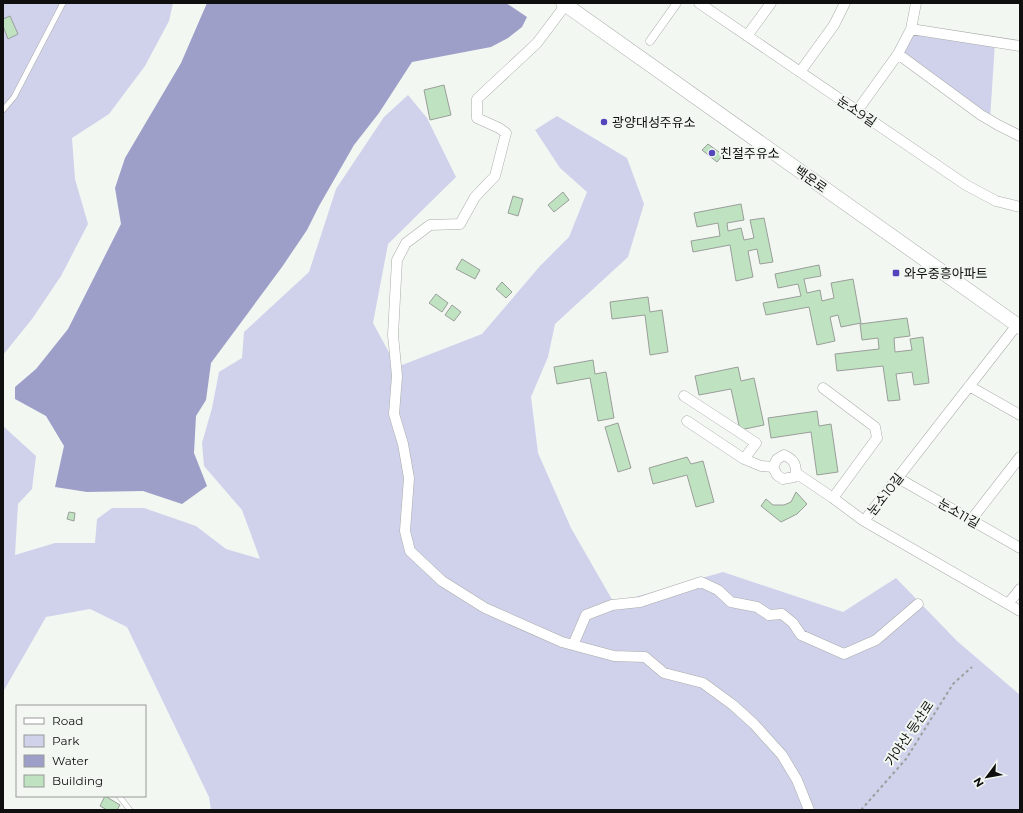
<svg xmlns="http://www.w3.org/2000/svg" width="1023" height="813" font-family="Montserrat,'Noto Sans KR',sans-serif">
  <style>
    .green { fill: #d0d2ec }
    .water { fill: #9d9fc8 }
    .building { fill: #bfe2c0; stroke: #9a9e9a }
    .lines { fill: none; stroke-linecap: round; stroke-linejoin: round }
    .service-casing { stroke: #a8aca8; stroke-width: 6 }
    .pedestrian-casing { stroke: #a8aca8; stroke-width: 9 }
    .minor-casing { stroke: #a8aca8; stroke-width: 11 }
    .secondary-casing { stroke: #a8aca8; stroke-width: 15 }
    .path { stroke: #9ca09c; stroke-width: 2; stroke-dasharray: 3 3; stroke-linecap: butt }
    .service { stroke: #fff; stroke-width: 5 }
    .pedestrian { stroke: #fff; stroke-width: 8 }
    .minor { stroke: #fff; stroke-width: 10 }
    .secondary { stroke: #fff; stroke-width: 14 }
    .poi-dot { fill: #5345bc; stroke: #f2f7f2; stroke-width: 1.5 }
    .labels { text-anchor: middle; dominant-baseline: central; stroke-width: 4; stroke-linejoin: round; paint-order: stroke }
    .street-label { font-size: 13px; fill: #0e0f0e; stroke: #f2f7f2 }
    .poi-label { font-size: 13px; fill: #0e0f0e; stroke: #f2f7f2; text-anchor: start }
  </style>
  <rect width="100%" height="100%" fill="#f2f7f2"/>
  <path class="green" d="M3 3H173L169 21 145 66 109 114 72 138 75 179 88 224 61 276 32 319 3 355Z
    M911 29 995 42 990 120 898 54Z
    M408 95 427 118 456 177 388 244 373 323 397 367 482 334 540 266 569 237 587 192 560 168 535 130 557 116 627 158 644 204 628 257 555 324 548 357 531 397 538 453 571 528 614 603 723 572 843 612 896 578 957 641 1020 695V810H211L209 797 127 627 90 609 46 617 3 692V426L36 456 32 489 18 504 15 555 55 543H95L97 519 112 508H144L196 526 226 549 260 559 242 510 204 466 202 443 212 408 219 372 242 358 244 332 309 272 336 189 384 117Z"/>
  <path class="water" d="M207 3H506L527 17 522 27 508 38 491 47 412 62 379 113 354 145 319 206 307 230 282 267 211 363 206 400 196 416 194 453 207 486 182 504 143 491 87 492 55 487 64 446 46 416 15 399V387L36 369 68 329 121 224 115 188 125 158 181 63Z"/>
  <path class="building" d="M10 16 18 34 8 39 3 26V19Z
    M444 85 451 115 430 120 424 90Z
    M708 144 723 155 717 162 702 150Z
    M563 192 569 200 554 212 548 205Z
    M513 196 523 199 518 216 508 213Z
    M741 204 744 220 727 223 728 231 741 228 744 240 754 238 750 220 764 218 773 262 760 264 757 249 748 251 753 277 736 281 730 245 693 252 691 241 720 236 718 223 697 227 694 213Z
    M462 259 480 270 475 279 456 269Z
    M819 265 821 276 804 279 807 293 820 290 822 301 834 298 831 283 853 279 861 323 841 327 838 315 830 317 835 341 817 345 809 307 766 315 763 303 801 296 798 284 778 288 775 274Z
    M502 282 512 292 506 298 496 289Z
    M436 294 448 303 442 312 429 303Z
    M648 297 650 312 662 310 668 352 650 355 645 315 612 319 610 302Z
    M452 305 461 312 454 321 445 315Z
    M907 318 910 336 894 338 895 352 912 350 910 339 923 337 929 383 914 385 912 372 896 374 900 400 888 401 883 366 837 371 835 354 879 349 878 338 862 340 860 324Z
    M593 360 595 374 606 372 614 418 598 421 590 378 557 384 554 367Z
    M738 367 741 381 754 378 764 425 740 430 731 389 699 395 695 376Z
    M817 411 819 426 831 424 838 472 817 475 811 432 771 438 768 418Z
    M618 423 631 468 618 472 605 427Z
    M687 457 691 464 703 461 714 502 696 507 687 475 653 484 649 468Z
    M796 492 807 504 797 514 781 522 761 506 766 499 773 505H784L791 502Z
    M69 512 75 513 74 521 67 519Z
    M105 796 120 805 117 810H107L100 806Z"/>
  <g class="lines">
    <g class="service-casing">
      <path id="service" d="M3 110 14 97 63 3
        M119 796 130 810"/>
    </g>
    <g class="pedestrian-casing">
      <path id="pedestrian" d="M650 41 677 3"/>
    </g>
    <g class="minor-casing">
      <path id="minor" d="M567 3 537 43 477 99V118L499 128 506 133 495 176 475 197 460 224 430 225 406 243 397 260 393 335 397 376 394 414 403 444 409 478 405 531 410 551 442 581 485 608 562 642 573 645 586 615 612 605 640 602 701 582 718 590 731 602 757 607 769 615 782 614 793 623 801 635 844 654 876 640 918 604
        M699 3 966 185 996 201 1020 207
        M911 29 1020 46
        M747 36 771 3
        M898 54 981 115 998 125 1020 136
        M800 72 834 25 845 3
        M857 111 898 54 911 29 916 3
        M969 386 1020 415
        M823 388 875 427 877 438 833 498
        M684 396 756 443 744 459
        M687 421 744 459 761 466 773 467
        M796 473 794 477 783 479 777 475 773 467 777 459 784 455C793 459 796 463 796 473L833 498 864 521 1020 611
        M898 478 1020 548
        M971 520 1020 457
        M864 521 1017 325
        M1008 604 1020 589
        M573 645 614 656 645 657 664 673 703 683 733 705 754 724 782 755 797 780 809 810"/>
    </g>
    <g class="secondary-casing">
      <path id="secondary" d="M563 3 1020 327"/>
    </g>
    <path class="path" d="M861 810 906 759 953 684 972 667"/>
    <use href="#service" class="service"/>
    <use href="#pedestrian" class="pedestrian"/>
    <use href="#minor" class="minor"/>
    <use href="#secondary" class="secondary"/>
  </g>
  <g class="poi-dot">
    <circle cx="604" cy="122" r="4"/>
    <circle cx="712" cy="153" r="4"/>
    <rect x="892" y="269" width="8" height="8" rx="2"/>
  </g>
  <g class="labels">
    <g class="street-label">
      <text transform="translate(857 111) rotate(34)">눈소9길</text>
      <text transform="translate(811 179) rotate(35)">백운로</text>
      <text transform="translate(885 494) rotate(-52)">눈소10길</text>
      <text transform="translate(959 513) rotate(30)">눈소11길</text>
      <text transform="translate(909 733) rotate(-56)">가야산 등산로</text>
    </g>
    <g class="poi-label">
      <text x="612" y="122">광양대성주유소</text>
      <text x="720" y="153">친절주유소</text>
      <text x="904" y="273">와우중흥아파트</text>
    </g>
  </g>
  <rect width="1023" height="813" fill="none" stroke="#0e0f0e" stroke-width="8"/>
  <rect x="16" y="705" width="130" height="92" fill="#f2f7f2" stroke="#979a97"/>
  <rect x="24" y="718" width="20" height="6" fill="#ffffff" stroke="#979a97"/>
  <text x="52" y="725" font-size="12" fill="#0e0f0e">Road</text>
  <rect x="24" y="735" width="20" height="12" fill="#d0d2ec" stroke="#979a97"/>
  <text x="52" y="745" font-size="12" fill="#0e0f0e">Park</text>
  <rect x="24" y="755" width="20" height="12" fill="#9d9fc8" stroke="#979a97"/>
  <text x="52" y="765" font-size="12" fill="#0e0f0e">Water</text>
  <rect x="24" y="775" width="20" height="12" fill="#bfe2c0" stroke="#979a97"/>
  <text x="52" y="785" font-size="12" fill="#0e0f0e">Building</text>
  <g transform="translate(987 777) rotate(238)" stroke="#f2f7f2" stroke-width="3" paint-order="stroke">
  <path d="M0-3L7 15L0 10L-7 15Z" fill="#0e0f0e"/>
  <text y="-6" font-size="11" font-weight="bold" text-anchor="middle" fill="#0e0f0e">N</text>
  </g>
</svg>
